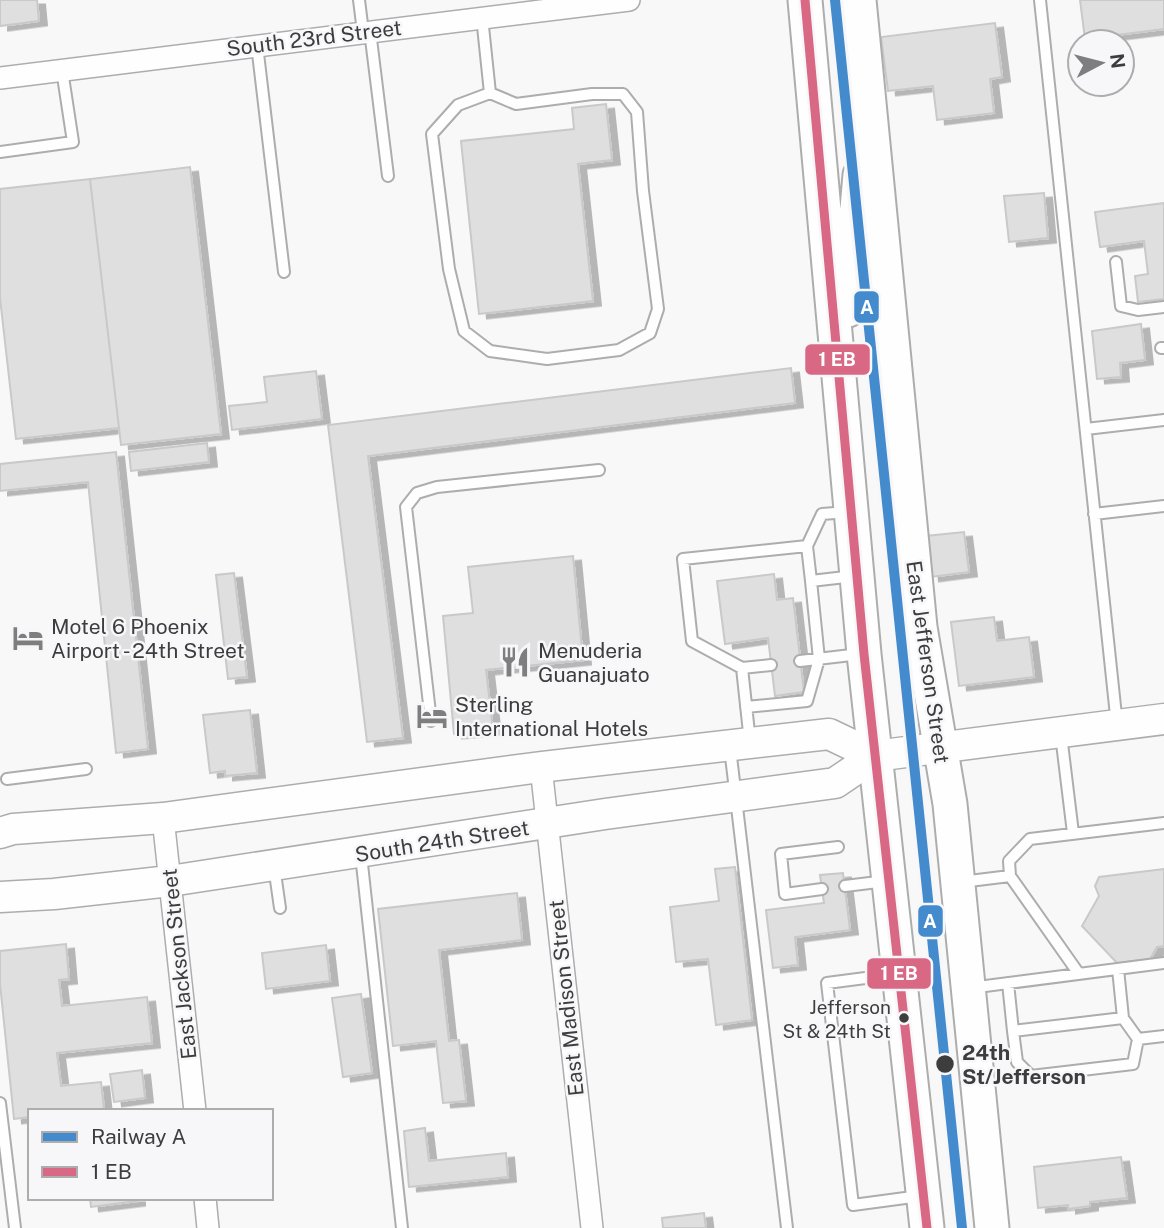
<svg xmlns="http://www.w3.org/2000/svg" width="1164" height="1228" font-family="'Public Sans',sans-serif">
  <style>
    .building { fill: #dfdfdf; stroke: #c9c9c9; stroke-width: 2; filter: url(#shadow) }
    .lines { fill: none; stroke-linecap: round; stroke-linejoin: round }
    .lane-casing { stroke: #adadad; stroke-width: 14 }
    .street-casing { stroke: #adadad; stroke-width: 24 }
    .secondary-casing { stroke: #adadad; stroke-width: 33 }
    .primary-casing { stroke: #adadad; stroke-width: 37 }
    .lane { stroke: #fefefe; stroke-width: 10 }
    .street { stroke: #fefefe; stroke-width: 21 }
    .secondary { stroke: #fefefe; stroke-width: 30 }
    .primary { stroke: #fefefe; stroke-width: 33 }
    .bus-1-casing { stroke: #f7f7f9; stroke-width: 14 }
    .bus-1 { stroke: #d96885; stroke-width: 9 }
    .rail-1-casing { stroke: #f7f7f9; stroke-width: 16 }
    .rail-1 { stroke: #448bcd; stroke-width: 10 }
    .bus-dot { fill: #3d3d3e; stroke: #f7f7f9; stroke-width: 2.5 }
    .labels { text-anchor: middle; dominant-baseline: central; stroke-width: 5; stroke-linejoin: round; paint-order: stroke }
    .bus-label { font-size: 19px; fill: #3d3d3e; stroke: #f7f7f9; text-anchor: end }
    .street-label { font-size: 21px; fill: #3d3d3e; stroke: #f7f7f9 }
    .poi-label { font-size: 21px; fill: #3d3d3e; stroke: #f7f7f9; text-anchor: start }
    .stop-label { font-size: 21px; font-weight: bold; fill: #3d3d3e; stroke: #f7f7f9; text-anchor: start }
    .line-badge { stroke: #f7f7f9; stroke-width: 2.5 }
    .badge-label { font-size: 19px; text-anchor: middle; font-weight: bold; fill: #fff }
  </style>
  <defs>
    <filter id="shadow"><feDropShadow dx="8" dy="4.5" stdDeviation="0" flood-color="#0004"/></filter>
  </defs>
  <rect width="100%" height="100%" fill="#f8f8f8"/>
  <path class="building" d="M0 0H37L39 21 0 26Z
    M1080 0H1164V29L1085 39Z
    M995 23 1002 77 990 79 994 113 937 120 933 86 888 91 881 37Z
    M606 104 612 160 578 164 593 301 479 314 461 141 574 129 572 108Z
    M190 167 221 434 121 445 90 179Z
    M90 179 119 428 16 439 0 298V189Z
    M1044 193 1048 238 1009 242 1004 196Z
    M1164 203V299L1138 302 1135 276 1148 274 1144 241 1100 247 1095 212Z
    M1141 324 1145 360 1120 363 1121 377 1097 379 1092 331Z
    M791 368 795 403 368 456 403 738 367 742 328 425Z
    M316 371 322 419 232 430 229 406 267 402 264 377Z
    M207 443 209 462 131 471 129 452Z
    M116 452 148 749 116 753 88 482 0 491V464Z
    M964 532 969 572 931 577 926 536Z
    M573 556 583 660 486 670 493 730 454 734 443 616 473 613 468 567Z
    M234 573 247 677 228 679 216 575Z
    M774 574 777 600 793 598 804 692 775 696 768 638 725 644 717 581Z
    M994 617 997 641 1029 637 1034 677 959 686 951 622Z
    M250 710 257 773 225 776V771L210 773 203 715Z
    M735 867 752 1020 716 1025 708 959 676 962 670 907 719 901 715 869Z
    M1164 869V946L1157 947 1150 959 1117 963 1082 926 1099 896 1095 886 1099 877Z
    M843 873 850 930 795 937 798 965 773 968 766 910 824 903 820 875Z
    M517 893 522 940 439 950 449 1041 459 1040 466 1101 443 1103 436 1041 393 1046 378 909Z
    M66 944 69 979 59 980 62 1006 147 997 152 1043 57 1053 61 1086 101 1082 104 1109 30 1111V1117L14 1119 0 984V951Z
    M326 945 330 981 266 989 262 953Z
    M361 994 372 1073 343 1077 332 998Z
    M142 1070 145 1098 114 1102 110 1074Z
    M425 1128 429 1161 506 1153 508 1177 409 1187 404 1131Z
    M1121 1157 1127 1198 1090 1202V1206L1068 1209V1205L1038 1208 1034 1167Z
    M90 1198H137V1201L91 1207Z
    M704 1213 706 1228H663L662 1218Z"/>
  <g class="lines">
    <g class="lane-casing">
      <path id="lane" d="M359 0 363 32
        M1040 0 1117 725
        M482 17 490 93 516 104 592 94H623L637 112 643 191 658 309 650 333 619 350 547 359 490 351 464 331 449 269 432 134 458 105 490 93
        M370 31 388 176
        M257 45 284 272
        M0 152 73 142 62 70
        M1116 262 1121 306 1138 310 1164 307
        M1161 348H1164
        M1086 429 1164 420
        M1094 514 1164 506
        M807 546 811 581 854 576
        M800 661 860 654
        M771 665 742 668 692 641 683 559 807 546 822 514 848 512
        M742 668 750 742
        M746 707 807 701 819 659 811 581
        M431 721 406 507 417 493 437 487 599 470
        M1061 735 1073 833
        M730 748 787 1228
        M7 779 86 769
        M361 855 402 1228
        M274 866 280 908
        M961 882 1010 876
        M845 886 886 881
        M822 889 785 894 781 854 838 847
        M896 974 827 983 853 1205 920 1196
        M1079 974 1010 876 1009 861 1030 839 1164 823
        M1008 983 1013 1031 1123 1018
        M970 988 1164 963
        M1013 1031 1017 1062 1031 1076 1133 1064 1138 1039 1123 1018 1118 969
        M1138 1039 1164 1036
        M0 1103 15 1228"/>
    </g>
    <g class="street-casing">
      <path id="street" d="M0 78 629 0
        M541 767 592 1228
        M163 818 195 1111
        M205 1198 208 1228"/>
    </g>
    <g class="secondary-casing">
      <path id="secondary" d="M0 833 13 829 163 818 541 767 829 734 875 756
        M0 897 54 894 170 881 605 814 835 783 875 756 1164 719"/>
    </g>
    <g class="primary-casing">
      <path id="primary" d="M805 0 864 654 927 1228
        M859 0 920 627 950 804 992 1228
        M848 310 860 175"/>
    </g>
    <use href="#lane" class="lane"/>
    <use href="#street" class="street"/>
    <use href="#secondary" class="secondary"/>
    <use href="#primary" class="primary"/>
    <g class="bus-1-casing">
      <path id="bus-1" d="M805 0 864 654 927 1228"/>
    </g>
    <use href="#bus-1" class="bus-1"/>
    <g class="rail-1-casing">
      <path id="rail-1" d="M835 0 962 1228"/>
    </g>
    <use href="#rail-1" class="rail-1"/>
  </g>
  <defs>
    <g id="hotel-bare" transform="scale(2.415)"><path d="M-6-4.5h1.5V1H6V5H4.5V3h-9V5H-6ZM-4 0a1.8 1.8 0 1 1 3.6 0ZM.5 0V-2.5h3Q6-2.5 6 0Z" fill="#7e7e7f" stroke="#f7f7f9" stroke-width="2.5" paint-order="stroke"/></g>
    <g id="restaurant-bare" transform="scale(2.415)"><path d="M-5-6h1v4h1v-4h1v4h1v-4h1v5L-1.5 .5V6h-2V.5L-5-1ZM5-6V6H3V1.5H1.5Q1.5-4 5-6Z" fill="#7e7e7f" stroke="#f7f7f9" stroke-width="2.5" paint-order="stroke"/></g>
  </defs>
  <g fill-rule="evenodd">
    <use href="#hotel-bare" x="28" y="638"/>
    <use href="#restaurant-bare" x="515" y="662"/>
    <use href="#hotel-bare" x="432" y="716"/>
  </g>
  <g class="bus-dot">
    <circle cx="904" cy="1018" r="6"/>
    <circle cx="945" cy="1064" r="10"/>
  </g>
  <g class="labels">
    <g class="bus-label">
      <text x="891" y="1007">Jefferson<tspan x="891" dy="24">St &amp; 24th St</tspan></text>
    </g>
    <g class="street-label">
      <text transform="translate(314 38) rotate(-7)">South 23rd Street</text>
      <text transform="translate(928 662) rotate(82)">East Jefferson Street</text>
      <text transform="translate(442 841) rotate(-9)">South 24th Street</text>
      <text transform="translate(179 964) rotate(-96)">East Jackson Street</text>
      <text transform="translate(566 998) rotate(-96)">East Madison Street</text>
    </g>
    <g class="poi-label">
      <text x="51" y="626">Motel 6 Phoenix<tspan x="51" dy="24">Airport - 24th Street</tspan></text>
      <text x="538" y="650">Menuderia<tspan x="538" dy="24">Guanajuato</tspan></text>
      <text x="455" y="704">Sterling<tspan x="455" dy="24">International Hotels</tspan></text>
    </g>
    <g class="stop-label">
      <text x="962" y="1052">24th<tspan x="962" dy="24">St/Jefferson</tspan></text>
    </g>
  </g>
  <g class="line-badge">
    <rect x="853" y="290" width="27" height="34" rx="7" fill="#448bcd"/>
    <rect x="804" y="343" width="67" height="33" rx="7" fill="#d96885"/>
    <rect x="917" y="904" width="27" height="34" rx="7" fill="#448bcd"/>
    <rect x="866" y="957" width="66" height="33" rx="7" fill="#d96885"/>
  </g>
  <g class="badge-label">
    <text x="867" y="314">A</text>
    <text x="837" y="366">1 EB</text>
    <text x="930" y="928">A</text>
    <text x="899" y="980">1 EB</text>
  </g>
  <rect x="28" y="1109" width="245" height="91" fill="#f7f7f9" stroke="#adadae" stroke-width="2"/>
  <rect x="42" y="1132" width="35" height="10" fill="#448bcd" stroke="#adadae" stroke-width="2"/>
  <text x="91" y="1144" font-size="21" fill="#3d3d3e">Railway A</text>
  <rect x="42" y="1167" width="35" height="10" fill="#d96885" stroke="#adadae" stroke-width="2"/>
  <text x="91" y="1179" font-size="21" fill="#3d3d3e">1 EB</text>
  <g transform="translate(1101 63) rotate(83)"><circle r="33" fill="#f7f7f9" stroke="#adadae" stroke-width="2"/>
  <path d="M0-5L12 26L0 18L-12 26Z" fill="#7e7e7f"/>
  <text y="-10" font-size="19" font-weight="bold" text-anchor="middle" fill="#3d3d3e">N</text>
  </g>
</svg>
